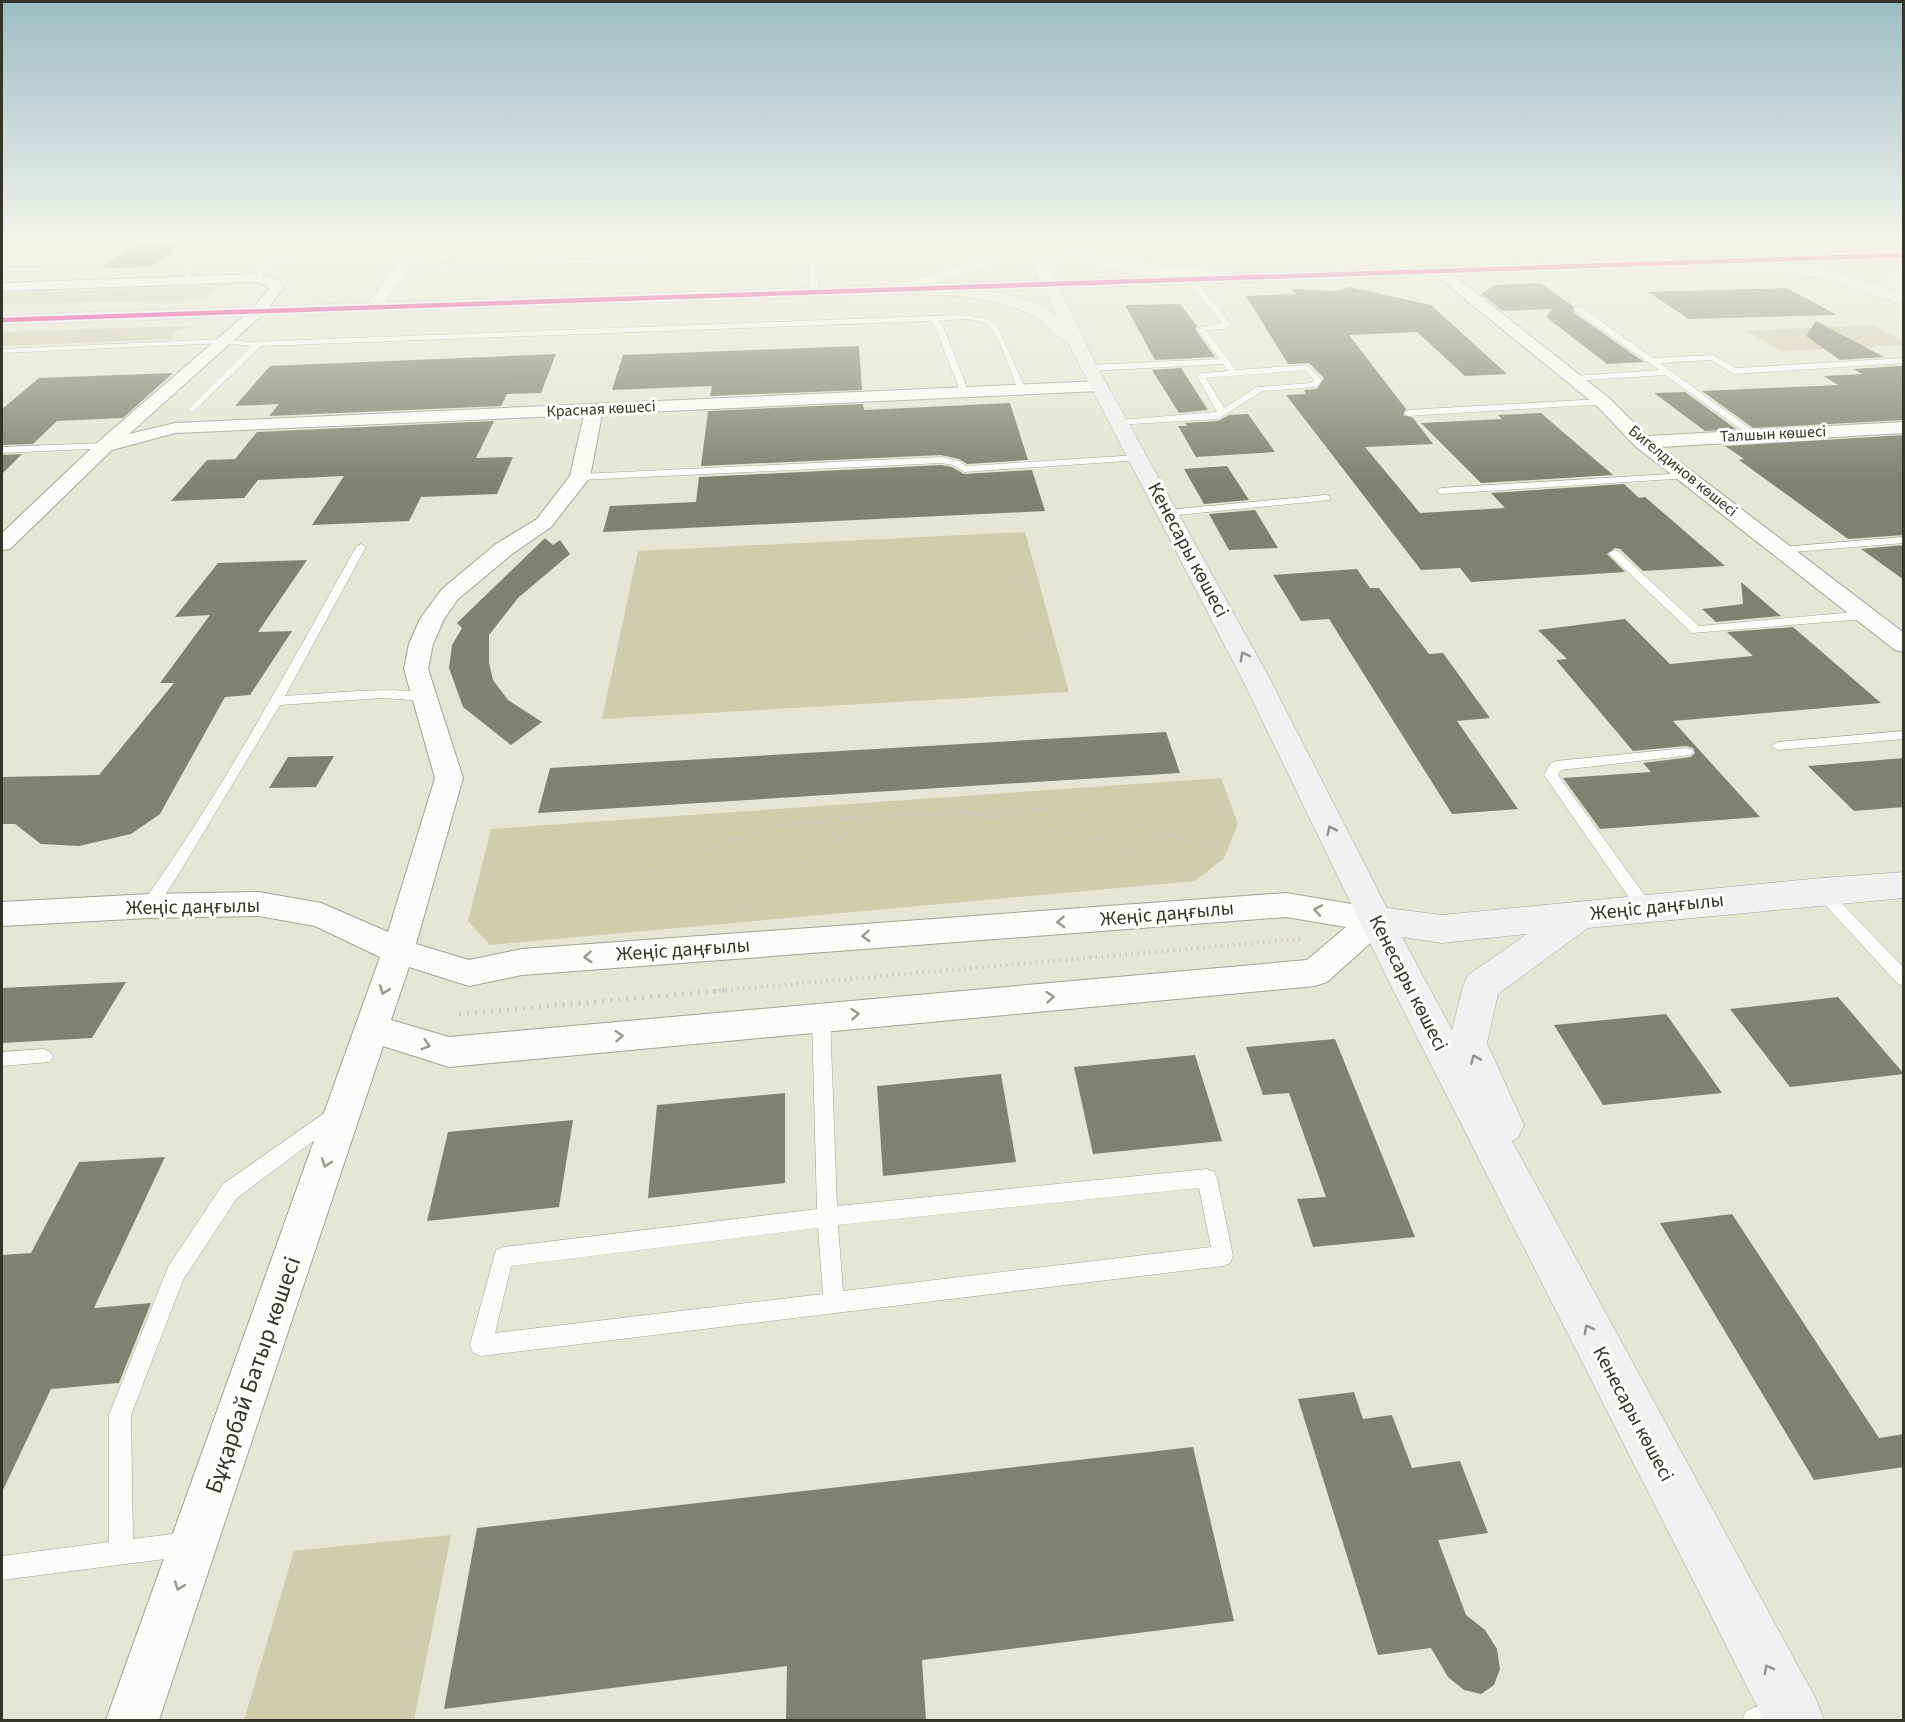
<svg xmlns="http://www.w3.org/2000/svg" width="1905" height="1722" font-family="'Source Sans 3',sans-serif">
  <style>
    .green { fill: #cecdab }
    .building { fill: #818171 }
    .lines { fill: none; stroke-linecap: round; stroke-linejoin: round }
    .service-casing { stroke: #a2a295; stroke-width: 1 }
    .minor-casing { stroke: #a2a295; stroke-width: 2 }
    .tertiary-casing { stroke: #a2a295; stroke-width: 1 }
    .secondary-casing { stroke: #a2a295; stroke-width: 1 }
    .primary-casing { stroke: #c5c5bd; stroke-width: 1 }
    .path-far2 { stroke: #cac8c3; stroke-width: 1.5; stroke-dasharray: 1 2; stroke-linecap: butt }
    .path-far1 { stroke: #cac8c3; stroke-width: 4; stroke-dasharray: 1.5 4.5; stroke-linecap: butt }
    .path { stroke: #cac8c3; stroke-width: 4.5; stroke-dasharray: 2 6; stroke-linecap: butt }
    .service { fill: #fbfbf9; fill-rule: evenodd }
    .minor { fill: #fbfbf9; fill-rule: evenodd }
    .tertiary { fill: #fbfbf9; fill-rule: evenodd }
    .secondary { fill: #eef1f0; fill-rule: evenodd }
    .primary { fill: #e0e6e8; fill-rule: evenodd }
    .bus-1-casing { stroke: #fff; stroke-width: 7 }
    .bus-1 { stroke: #e5007d; stroke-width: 4.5 }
    .oneway { stroke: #92928c }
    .oneway2 { stroke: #989891 }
    .labels { text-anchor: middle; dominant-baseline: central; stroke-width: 6; stroke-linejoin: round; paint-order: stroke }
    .far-street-label { font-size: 16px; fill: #353429; stroke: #fff }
    .street-label { font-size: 20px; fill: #353429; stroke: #fff }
    .near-street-label { font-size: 24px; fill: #353429; stroke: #fff }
  </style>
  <rect width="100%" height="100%" fill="#e5e5d4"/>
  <path class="green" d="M230 285 215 289 207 295 210 299 2 305V293Z
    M1872 325 1903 341V345L1781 351 1747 331Z
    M192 326 174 332 171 337 174 339 2 346V332Z
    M1025 532 1069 692 602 719 638 551Z
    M1221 778 1238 824 1224 858 1195 881 490 945 468 921 491 829Z
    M451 1535 414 1720H244L294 1551Z"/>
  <path class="building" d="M138 241H184L151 267 102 268Z
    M1540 283 1573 306 1574 313 1644 362 1607 364 1546 317 1552 309 1503 311 1481 294 1495 285Z
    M1350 287 1431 305 1507 374 1465 376 1417 332 1349 335 1406 409 1403 415 1413 418 1433 444 1365 447 1420 513 1505 508 1491 493 1624 484 1639 498 1645 497 1725 566 1643 571 1620 549 1615 548 1607 554 1625 572 1471 582 1460 568 1421 570 1286 395 1306 394 1304 390 1317 389 1324 378 1309 363 1288 364 1246 296 1296 294 1291 289 1335 291Z
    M1787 288 1837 315 1689 319 1648 292Z
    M1180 304 1197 326 1195 329 1215 357 1155 360 1125 305Z
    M1816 321 1884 357 1840 360 1806 336Z
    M859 346 862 390 710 396 712 386 612 390 623 355Z
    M556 354 541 393 507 394 501 406 269 416 279 404 235 406 270 366Z
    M1900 366 1904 367V420L1753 428 1702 391 1838 385 1824 376 1862 374 1853 369Z
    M1181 368 1208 410 1179 413 1152 370Z
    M173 373 123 418 57 421 33 444 2 445V409L39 378Z
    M1685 392 1736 429 1705 431 1654 393Z
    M1010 403 1028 460 967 464 959 459 941 455 701 466 708 411 863 404 864 410Z
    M1541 413 1613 475 1481 483 1421 423 1502 419 1498 415Z
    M1248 414 1275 452 1196 457 1178 426H1187L1185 423 1218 421 1229 415Z
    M494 421 476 458 513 457 497 494 421 497 409 521 312 525 344 476 258 480 244 498 171 501 207 460 235 459 257 432Z
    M1904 435V535L1848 539 1739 460 1744 459 1725 446Z
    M22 454 2 474V455Z
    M941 465 952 467 964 474 1032 470 1045 511 603 532 610 506 696 502 699 477Z
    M1227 466 1249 500 1204 504 1184 469Z
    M1255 510 1278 548 1229 550 1209 514Z
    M545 538 553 545 560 540 570 554 518 598 489 635V663L493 680 508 700 542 722 511 745 463 707 449 668 452 645 462 628 457 623Z
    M1904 545V580L1861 549Z
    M307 560 258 632 292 631 250 695 225 697 160 814 131 834 79 846 41 844 15 824H2V777L99 775 174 683H160L210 615 175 617 218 563Z
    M1357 569 1370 588H1379L1429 654 1443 653 1490 718 1457 721 1518 809 1452 814 1329 619 1301 621 1273 575Z
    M1741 582 1781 616 1716 622 1702 609 1743 604Z
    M1625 619 1670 664 1753 656 1727 632 1793 627 1881 703 1673 721 1760 817 1600 829 1563 778 1651 772 1643 763 1691 757 1695 753 1693 748 1686 746 1633 751 1556 660 1567 659 1538 630Z
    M1166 732 1180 773 538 813 550 768Z
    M334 756 316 787 269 788 288 757Z
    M1904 758V807L1854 811 1808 766Z
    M126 982 92 1038 2 1043V988Z
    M1838 997 1904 1074 1790 1087 1730 1009Z
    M1666 1014 1722 1093 1603 1105 1554 1025Z
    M1335 1039 1415 1237 1313 1247 1297 1199 1326 1197 1289 1093 1263 1095 1246 1047Z
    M1195 1055 1222 1141 1093 1154 1074 1067Z
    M1001 1074 1016 1162 883 1176 877 1086Z
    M785 1093V1183L648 1198 657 1105Z
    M573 1120 559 1207 427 1221 448 1132Z
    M165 1157 94 1308 151 1303 119 1383 51 1389 2 1492V1255L31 1253 79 1162Z
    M1732 1214 1879 1438 1904 1434V1467L1814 1480 1660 1223Z
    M1354 1392 1363 1419 1392 1415 1412 1468 1460 1461 1488 1533 1438 1540 1466 1615 1485 1630 1497 1649 1500 1669 1494 1685 1481 1694 1464 1690 1448 1677 1431 1648 1378 1655 1298 1399Z
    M1193 1447 1234 1621 922 1660 926 1720H786L787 1666 444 1709 477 1528Z"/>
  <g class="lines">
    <g class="service-casing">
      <path id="service" d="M217 241H224L214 252H210Z
        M236 241H313V242L296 244 256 280 253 276 288 244Z
        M451 241H457L440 264 808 253 807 241H813L814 249 926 245V241H932L933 247 930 249 815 253 819 291 815 293 811 291 808 257 433 267Z
        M44 267 42 270 2 272V268Z
        M189 267 194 268 187 282H181Z
        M1186 276H1192L1231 324 1225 329 1206 330 1236 370 1307 365 1322 380 1317 387 1262 391 1218 419 1116 425V421L1119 420 1217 412 1197 376 1201 373 1228 371 1223 364 1089 371 1085 368 1089 365 1219 359 1197 328 1222 323 1186 280ZM1305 370 1314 380 1311 383 1257 387 1224 408 1206 378Z
        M1575 307H1581L1653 358 1713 355 1736 368 1904 358V363L1734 374 1711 360 1660 363 1756 433 1758 435 1753 438 1665 375 1572 381 1571 379 1575 376 1659 370 1575 311Z
        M956 315 981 317 996 323 1026 390 1025 392 1018 390C1012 376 998 330 985 323 972 317 953 320 939 321L943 326 969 393 965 396 961 393 935 327 931 321 261 346 192 413 188 410 189 408 251 346 223 343 2 353V349L223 339 249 342Z
        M1603 399 1607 402 1606 404 1408 416 1404 413 1408 410Z
        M105 443 108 444V448L2 453V447Z
        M1139 455 1144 458 1142 460 964 472 953 465 941 463 580 480 575 477 580 474 941 457 959 461 966 466Z
        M1686 473 1689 474V478L1441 494 1436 491 1441 488Z
        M1326 495 1330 496V500L1167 516 1162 513 1167 510Z
        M1904 537V543L1781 553 1776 550 1781 547Z
        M361 544 366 547 285 696C309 695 417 683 431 697L425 701 383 698 280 705 175 880 155 910H143L141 906 143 902C223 790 289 667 356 547Z
        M1614 550 1618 551 1699 626 1865 611 1871 615 1865 619 1692 633 1610 555 1609 553Z
        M1904 731V739L1778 750 1771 746 1778 742Z
        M1686 748 1691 749 1693 752 1691 755 1561 770 1558 775 1651 904 1653 908 1651 912H1639L1544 775 1551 763 1556 761Z
        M1821 885 1826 887 1904 968V986L1898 984 1816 895 1813 891 1816 887Z
        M821 1010 827 1012 830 1017 837 1206 1207 1169 1214 1172 1217 1178 1233 1256 1230 1263 1223 1266 481 1356 473 1353 470 1345 496 1250 503 1247 817 1209 812 1017 815 1012ZM1199 1188 1211 1247 843 1291 838 1225ZM818 1228 823 1294 495 1333 511 1266Z
        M44 1049 50 1052 53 1057 50 1062 2 1066V1052Z
        M336 1105 343 1107 345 1113 343 1119 237 1198 183 1280 131 1415 133 1539 188 1532 197 1535 200 1544 197 1553 188 1556 2 1580V1556L109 1542V1415L168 1267 223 1184Z
        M1783 1703 1792 1707 1796 1716 1794 1720H1742L1746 1711 1755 1707Z"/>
    </g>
    <g class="minor-casing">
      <path id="minor" d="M1438 266 1443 267 1609 398 1647 436 1904 422V433L1660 447 1904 633V652L1895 650 1635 446 1597 406 1433 273 1431 270 1433 267Z
        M256 274 280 280 283 289 262 315 129 434 175 423 1099 381 1105 382 1108 386 1105 390 1099 391 602 414 590 477 587 481 551 527 512 554 458 599 444 619 433 644 428 669 463 778 416 944 469 960 522 949 1286 893 1375 908 1386 911 1391 920 1386 929 1327 982 1315 986 449 1067 383 1046 159 1720H106L380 957 315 926 259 916 149 918 2 926V902L149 894 259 892 321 903 388 932 435 778 404 669 409 644 420 619 442 589 496 544 537 519 570 476 584 415 175 433 112 450 10 549 2 550V533L98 442 252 309 269 289 268 286 256 282 2 291V283ZM1286 917 1346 927 1307 960 449 1037 391 1020 409 967 469 986 522 975Z"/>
    </g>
    <g class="tertiary-casing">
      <path id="tertiary" d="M414 241H429L378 312H366L364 308Z
        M1001 241H1016L997 264 903 293 895 288 897 285 987 258Z
        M1024 241H1038L1057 283 1055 286 1049 288 1041 283Z
        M1049 241H1067L1080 249 1118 261 1233 272 1241 277 1233 282C1189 278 1078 276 1049 241Z
        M1682 241H1701L1677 255 1629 269 1621 264 1624 261 1667 249Z
        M1783 241H1802L1831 257 1828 260H1818Z
        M1851 241 1904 243V252L1858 245Z"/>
    </g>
    <g class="secondary-casing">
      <path id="secondary" d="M1692 257 1822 268 1850 275 1895 291 1887 282V273L1904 263V305L1822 278 1687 265 1684 262 1687 259Z
        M1049 278 1057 283 1098 368 1270 679 1387 908 1442 915 1821 878 1904 872V898L1588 928 1498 994 1487 1043 1524 1125 1518 1138 1512 1141 1816 1699 1824 1720H1764L1391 986 1242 679 1068 343C1056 338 1047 323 1035 317 999 297 956 296 916 294L908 289 916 284C962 287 1017 288 1056 315L1041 283ZM1527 934 1468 975 1463 986 1452 1030 1402 937 1442 943Z"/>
    </g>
    <g class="primary-casing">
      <path id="primary" d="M1904 251V260L2 325V315Z"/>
    </g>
    <path class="path-far2" d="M961 241 972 244
      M87 247 90 258 87 263
      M297 266H321L359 279 382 251"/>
    <path class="path-far1" d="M970 813 1099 840 1163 873
      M1099 840 1118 819
      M1129 854 1170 835
      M740 915 785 876 871 817
      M572 927 635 878 720 844 780 826 872 816 1047 810 1119 819 1206 847
      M713 991 1300 939"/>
    <path class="path" d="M459 1014 730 990"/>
    <use href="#service" class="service"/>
    <use href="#minor" class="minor"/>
    <use href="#tertiary" class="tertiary"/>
    <use href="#secondary" class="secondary"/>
    <use href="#primary" class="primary"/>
    <g class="bus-1-casing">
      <path id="bus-1" d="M2 320 1904 255"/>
    </g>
    <use href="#bus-1" class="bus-1"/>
  </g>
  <defs><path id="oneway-chevron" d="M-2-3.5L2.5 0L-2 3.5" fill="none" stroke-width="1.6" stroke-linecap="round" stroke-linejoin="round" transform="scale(1.5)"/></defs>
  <g class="oneway">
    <use href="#oneway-chevron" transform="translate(1244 656) rotate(-118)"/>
    <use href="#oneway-chevron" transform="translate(1331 830) rotate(-116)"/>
    <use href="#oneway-chevron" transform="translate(1475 1059) rotate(-113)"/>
    <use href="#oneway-chevron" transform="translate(1588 1329) rotate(-118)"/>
    <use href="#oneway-chevron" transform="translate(1768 1669) rotate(-118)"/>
  </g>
  <g class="oneway2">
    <use href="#oneway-chevron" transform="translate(1318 910) rotate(-170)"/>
    <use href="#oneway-chevron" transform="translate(1061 922) rotate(177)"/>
    <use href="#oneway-chevron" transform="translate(866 936) rotate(176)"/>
    <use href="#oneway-chevron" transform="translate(588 957) rotate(176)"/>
    <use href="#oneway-chevron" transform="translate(384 990) rotate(110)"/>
    <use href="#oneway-chevron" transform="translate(1050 997) rotate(-5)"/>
    <use href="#oneway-chevron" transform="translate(855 1014) rotate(-5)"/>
    <use href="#oneway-chevron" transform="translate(619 1036) rotate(-5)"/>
    <use href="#oneway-chevron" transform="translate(426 1045) rotate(17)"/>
    <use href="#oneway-chevron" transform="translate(326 1163) rotate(109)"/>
    <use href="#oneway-chevron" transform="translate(179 1586) rotate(110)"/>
  </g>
  <linearGradient id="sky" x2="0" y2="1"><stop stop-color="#9dbdc4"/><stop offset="0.5" stop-color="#f3f3ec"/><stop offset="1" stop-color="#f3f3ec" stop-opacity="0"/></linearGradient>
  <rect width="1905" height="482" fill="url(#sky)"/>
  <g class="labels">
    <g class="far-street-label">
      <text transform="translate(601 409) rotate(-3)">Красная көшесі</text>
      <text transform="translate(1773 434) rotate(-3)">Талшын көшесі</text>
      <text transform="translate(1683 471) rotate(39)">Бигелдинов көшесі</text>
    </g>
    <g class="street-label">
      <text transform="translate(1188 550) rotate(62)">Кенесары көшесі</text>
      <text transform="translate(193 907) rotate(-1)">Жеңіс даңғылы</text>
      <text transform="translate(1657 907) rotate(-6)">Жеңіс даңғылы</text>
      <text transform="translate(1167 914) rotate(-5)">Жеңіс даңғылы</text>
      <text transform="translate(683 950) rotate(-4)">Жеңіс даңғылы</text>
      <text transform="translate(1408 983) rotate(63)">Кенесары көшесі</text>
      <text transform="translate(1633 1414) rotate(62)">Кенесары көшесі</text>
    </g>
    <g class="near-street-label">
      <text transform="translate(253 1375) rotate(-71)">Бұқарбай Батыр көшесі</text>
    </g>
  </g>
  <rect width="1905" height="1722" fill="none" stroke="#353429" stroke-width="6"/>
</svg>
